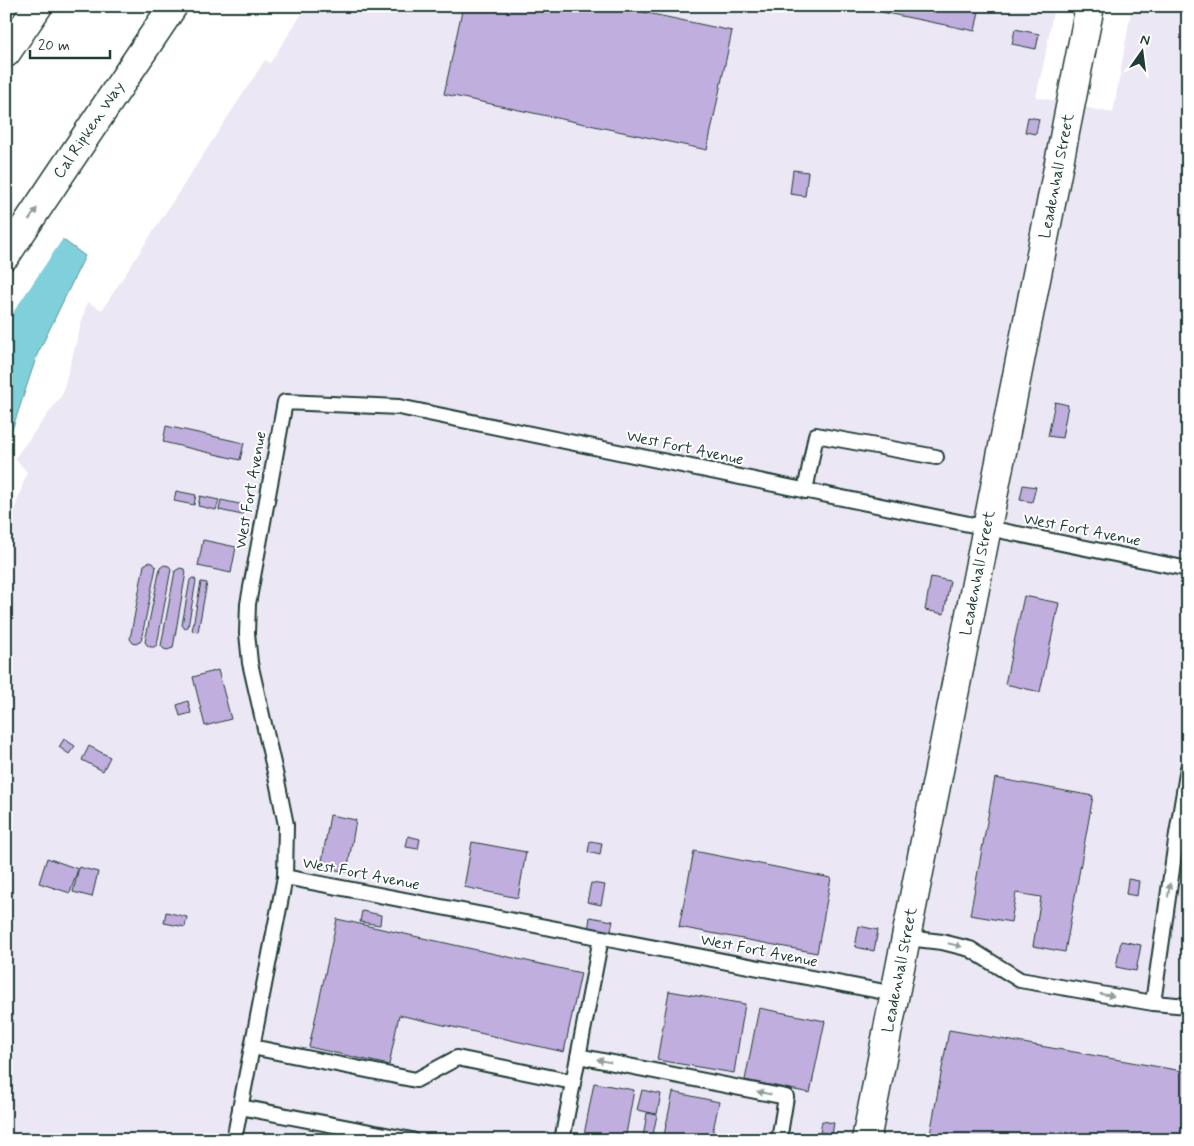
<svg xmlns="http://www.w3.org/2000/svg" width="1194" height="1146" font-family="Mynerve,sans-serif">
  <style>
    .built { fill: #ece7f5 }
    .water { fill: #80d0dc; stroke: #599599 }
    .pier { fill: #fff }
    .building { fill: #c0aede; stroke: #1f3d34 }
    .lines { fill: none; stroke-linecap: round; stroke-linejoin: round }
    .lane-casing { stroke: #1f3d34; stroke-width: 18 }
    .street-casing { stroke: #1f3d34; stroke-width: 31 }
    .highway-casing { stroke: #1f3d34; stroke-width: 31 }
    .lane { stroke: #fff; stroke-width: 14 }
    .street { stroke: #fff; stroke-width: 28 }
    .highway { stroke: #fff; stroke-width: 28 }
    .oneway { fill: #8f9e9a }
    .labels { text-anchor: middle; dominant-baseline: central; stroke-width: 4; stroke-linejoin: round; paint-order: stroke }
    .street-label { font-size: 16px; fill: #1f3d34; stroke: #fff }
  </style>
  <rect width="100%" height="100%" fill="#fff"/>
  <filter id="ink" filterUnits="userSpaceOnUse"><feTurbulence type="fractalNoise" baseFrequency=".02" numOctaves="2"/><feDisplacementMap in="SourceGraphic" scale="10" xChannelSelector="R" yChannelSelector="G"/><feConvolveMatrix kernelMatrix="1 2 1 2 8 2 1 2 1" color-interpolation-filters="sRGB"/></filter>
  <g filter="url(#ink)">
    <path class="built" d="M307 6H1054L1045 57 1036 97 1113 113 1132 6H1188V1140H6V535L27 472 15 458 62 395 87 302 102 310 265 60 270 63Z"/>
    <path class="water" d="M6 185 14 203 85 256 37 355 6 448Z"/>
    <path class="pier" d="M13 194 16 201 64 237 6 323V205Z"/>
    <path class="building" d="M463 6H615L732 31 707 150 444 94Z
      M852 6H980L975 31Z
      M1015 29 1039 34 1036 49 1012 44Z
      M1028 117 1039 119 1036 134 1025 132Z
      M793 170 808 172 805 196 790 194Z
      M1055 402 1068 405 1062 438 1048 436Z
      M166 426 244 443 240 460 163 442Z
      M1023 485 1036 487 1032 502 1020 500Z
      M176 491 196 495 194 505 174 501Z
      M200 496 219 500 216 510 198 506Z
      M221 500 244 505 242 515 219 510Z
      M203 540 236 547 231 573 198 566Z
      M149 562 153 563 156 567 141 641 136 644 133 643 130 639 144 565Z
      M164 565 169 566 171 569 157 645 154 647H150L147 645 145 642 160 568Z
      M180 568 184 569 186 572 173 648 167 650 164 649 161 646 175 571Z
      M931 577 950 581 944 614 925 610Z
      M192 578 195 579 196 581 188 627 185 629 182 625 190 580Z
      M201 582 207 583 198 632 192 631Z
      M1024 596 1059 603 1040 692 1005 684Z
      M218 670 231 719 205 726 193 677Z
      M188 701 191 713 180 716 177 705Z
      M64 739 75 746 69 754 59 747Z
      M89 746 110 757 103 771 82 760Z
      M995 778 1093 796 1065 952 1033 946 1041 897 1016 893 1011 922 970 915Z
      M330 815 356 820 347 872 321 867Z
      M408 836 420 839 418 849 406 847Z
      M590 841 602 843 600 855 588 852Z
      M472 842 526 852 518 898 464 887Z
      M694 851 831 878 817 953 679 927Z
      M47 858 78 869 70 893 39 883Z
      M79 867 98 872 92 897 73 892Z
      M1128 879 1139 881 1137 896 1126 894Z
      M591 883 605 885 601 905 587 902Z
      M362 911 381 915 380 925 360 922Z
      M166 912 187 917 185 927 164 923Z
      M590 917 613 921 610 935 588 931Z
      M337 919 581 973 564 1052 399 1015 389 1065 309 1047Z
      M859 926 878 930 874 951 855 947Z
      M1121 941 1141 945 1136 971 1116 967Z
      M669 991 745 1004 734 1073 657 1060Z
      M759 1008 825 1021 810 1093 745 1080Z
      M949 1030 1188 1072V1140H929Z
      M594 1083 634 1090 625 1140H583Z
      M642 1090 661 1094 657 1114 637 1110Z
      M673 1092 719 1102 711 1140H663Z
      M647 1113 657 1115 652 1139 643 1137Z
      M822 1121 834 1123 832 1135 820 1132Z"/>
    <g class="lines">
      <g class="lane-casing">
        <path id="lane" d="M805 491 816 435 936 457
          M907 938 942 942 970 949 1020 980 1153 1003 1177 834 1188 768
          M895 994 285 877 286 825 277 781 250 663 247 633 248 604 285 402 399 407 1188 569
          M1153 1003 1188 1006
          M252 1047 416 1080 457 1058 573 1082
          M578 1056 786 1097 779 1140
          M240 1107 412 1140
          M234 1140 285 877
          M562 1140 601 938"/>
      </g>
      <g class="street-casing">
        <path id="street" d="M866 1140 1090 6"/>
      </g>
      <g class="highway-casing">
        <path id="highway" d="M6 53 38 6
          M6 255 173 6"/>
      </g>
      <use href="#lane" class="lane"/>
      <use href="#street" class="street"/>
      <use href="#highway" class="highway"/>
    </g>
    <defs><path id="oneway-solid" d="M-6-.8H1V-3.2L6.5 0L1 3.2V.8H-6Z" transform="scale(1.25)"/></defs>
    <g class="oneway">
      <use href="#oneway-solid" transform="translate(33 214) rotate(-56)"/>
      <use href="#oneway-solid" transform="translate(1169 890) rotate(-82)"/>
      <use href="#oneway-solid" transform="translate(955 945) rotate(14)"/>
      <use href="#oneway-solid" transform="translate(1107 995) rotate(10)"/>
      <use href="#oneway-solid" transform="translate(604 1061) rotate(-169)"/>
      <use href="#oneway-solid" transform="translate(764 1093) rotate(-169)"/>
    </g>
  </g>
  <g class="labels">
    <g class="street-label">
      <text transform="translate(89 130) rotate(-56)">Cal Ripken Way</text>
      <text transform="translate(1057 176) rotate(-79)">Leadenhall Street</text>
      <text transform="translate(685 448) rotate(12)">West Fort Avenue</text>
      <text transform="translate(251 490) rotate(-80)">West Fort Avenue</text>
      <text transform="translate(1082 530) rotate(11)">West Fort Avenue</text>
      <text transform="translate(978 573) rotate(-79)">Leadenhall Street</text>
      <text transform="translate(361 874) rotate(11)">West Fort Avenue</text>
      <text transform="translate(759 951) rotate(11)">West Fort Avenue</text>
      <text transform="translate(900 970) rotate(-79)">Leadenhall Street</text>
    </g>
  </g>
  <rect width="1194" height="1146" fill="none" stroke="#fff" stroke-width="25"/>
  <rect x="12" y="12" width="1169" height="1121" fill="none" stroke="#1f3d34" stroke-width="2" filter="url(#ink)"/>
  <g transform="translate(1142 52) rotate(14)" stroke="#ffffff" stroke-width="4" paint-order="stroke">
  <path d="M0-4L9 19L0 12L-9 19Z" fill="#1f3d34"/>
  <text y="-8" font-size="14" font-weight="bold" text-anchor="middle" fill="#1f3d34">N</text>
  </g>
  <path d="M30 50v8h80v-8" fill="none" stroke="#1f3d34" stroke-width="2.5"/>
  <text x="38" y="50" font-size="15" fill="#1f3d34" stroke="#ffffff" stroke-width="4" paint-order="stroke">20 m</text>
</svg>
